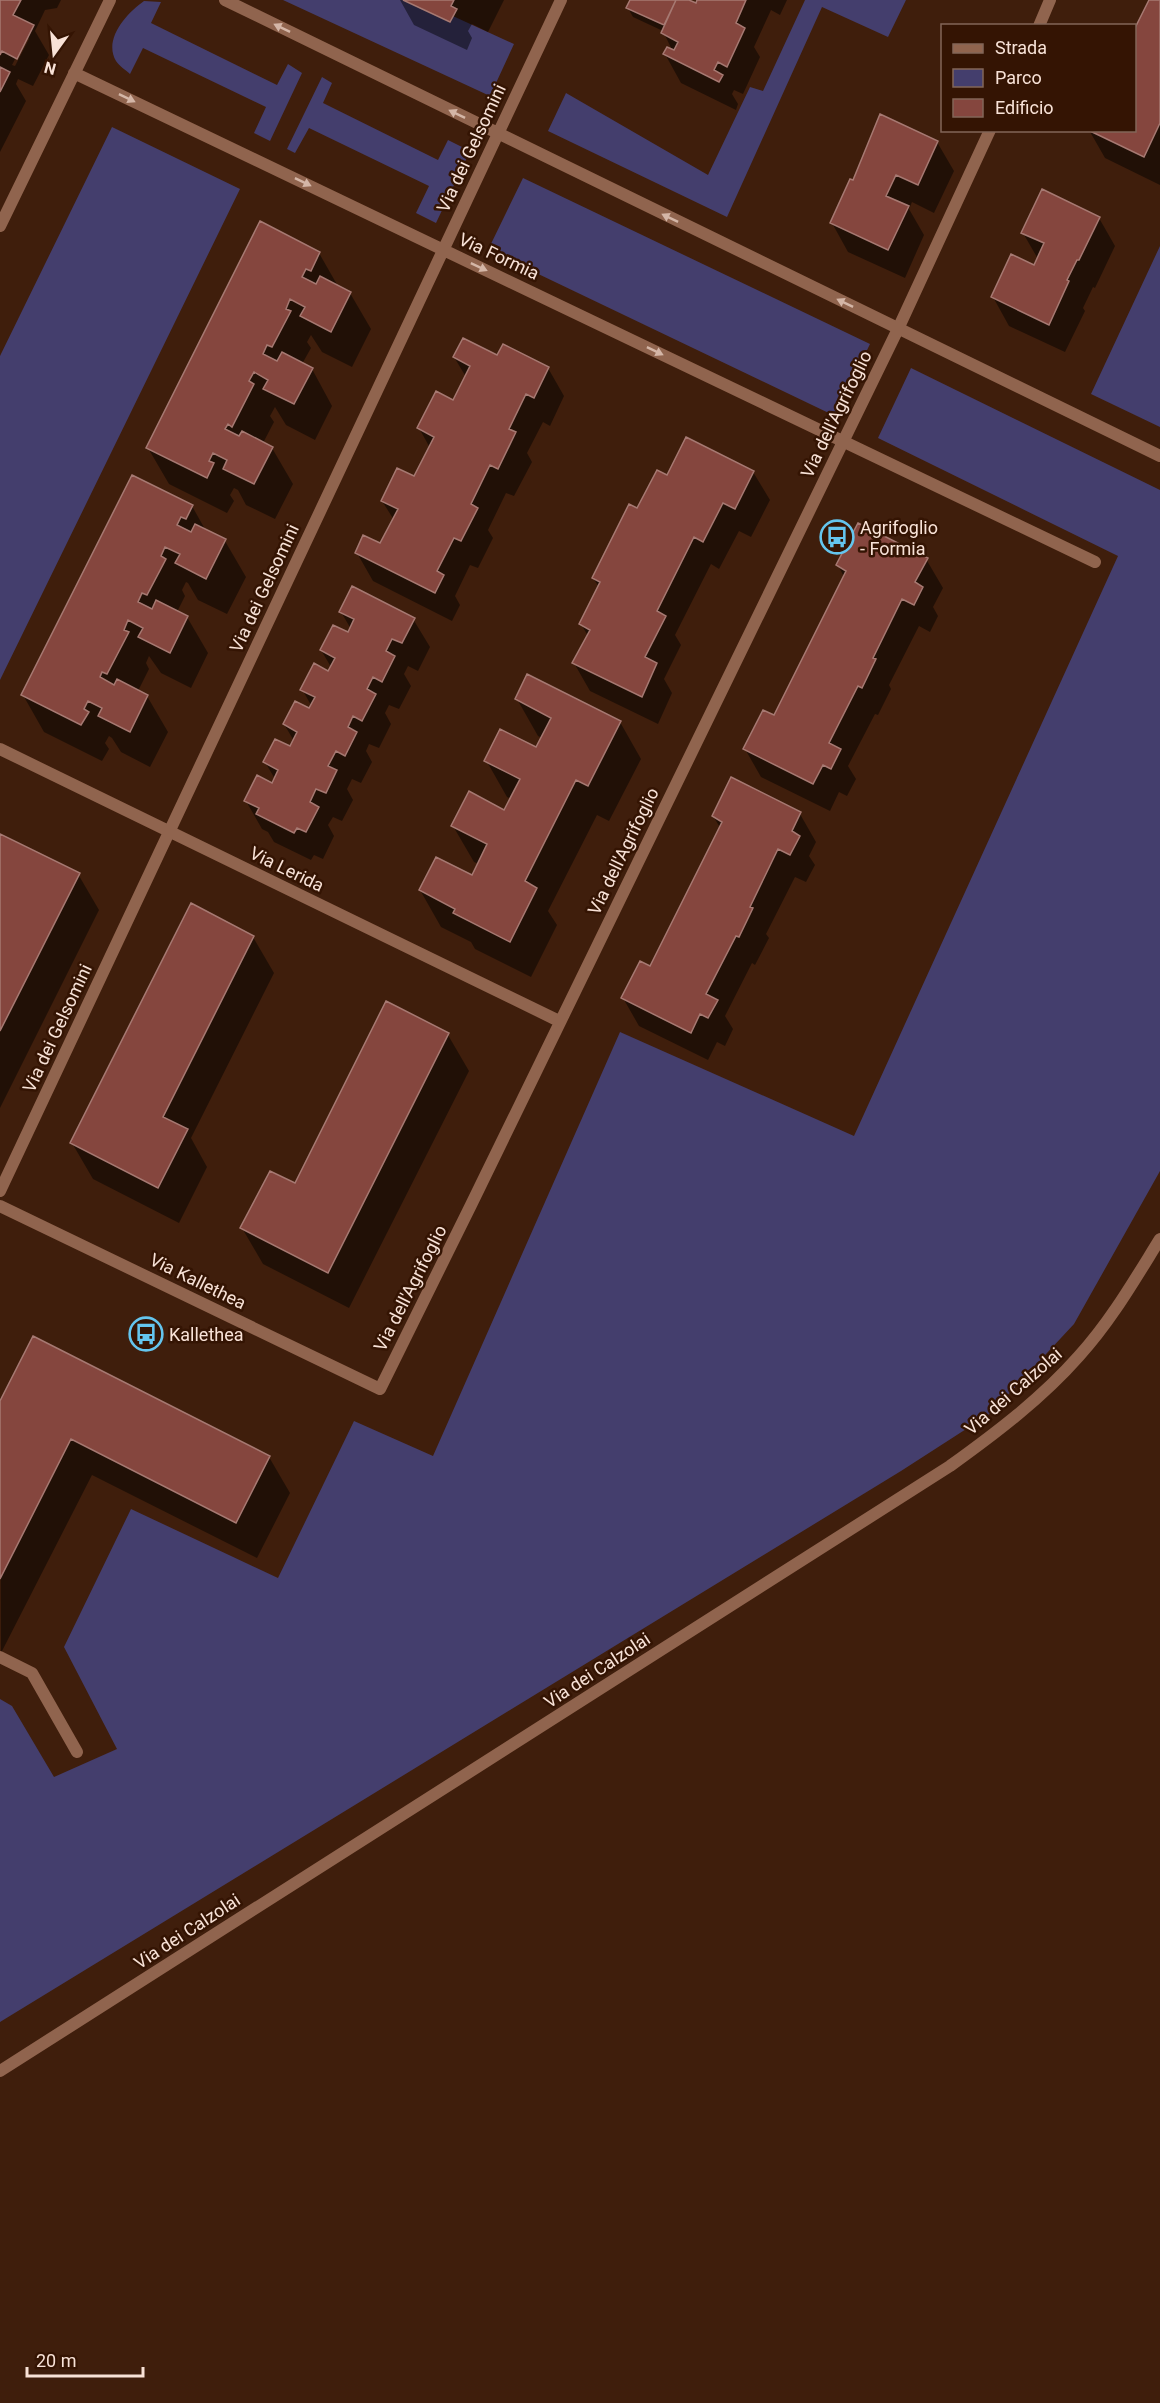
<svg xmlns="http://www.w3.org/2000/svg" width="1160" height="2403" font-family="Roboto,sans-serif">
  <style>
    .green { fill: #443e6d }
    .shadow { fill: #0007; fill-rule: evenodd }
    .building { fill: #85463e; stroke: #a67972; stroke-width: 1.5 }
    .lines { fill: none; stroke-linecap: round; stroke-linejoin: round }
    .minor { stroke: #90644e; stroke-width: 12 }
    .oneway { fill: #d4b6a7 }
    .labels { text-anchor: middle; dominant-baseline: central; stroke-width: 5; stroke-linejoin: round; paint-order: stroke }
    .street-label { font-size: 18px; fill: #f8e2d7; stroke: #341403 }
    .poi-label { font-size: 18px; fill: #f8e2d7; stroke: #341403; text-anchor: start }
  </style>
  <rect width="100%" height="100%" fill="#3f1e0c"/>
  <path class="green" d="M283 0H418L514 44 490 96Z
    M805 0H906L888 37 822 7 727 217 548 131 566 93 708 175 750 87 763 91Z
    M144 1 161 2 151 23 277 85 288 64 302 73 270 141 254 133 266 107 143 48 130 74C126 70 119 66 116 61 103 39 127 13 144 1Z
    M322 77 332 83 323 103 438 160 448 140 470 151 436 223 416 213 429 186 309 128 295 153 287 149Z
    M112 127 240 189 0 680V356Z
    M523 178 870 344 835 416 488 250Z
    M1160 246V427L1091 394Z
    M911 368 1160 490V1171L1074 1324 991 1413 901 1471 0 2022V1699L12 1706 54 1777 117 1749 64 1647 131 1509 278 1578 354 1421 433 1456 620 1032 854 1136 1118 556 878 438Z"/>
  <path class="shadow" d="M0 0H61L57 8 45 10 35 31 49 55 33 86 18 79 16 84 26 101 0 152ZM27 36 29 39 15 66 12 65Z
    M400 0H504L488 32 472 24 468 31 472 38 467 50 414 25Z
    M631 0H686L696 5 699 0H787L780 15 771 10 754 47 760 57 743 94 734 90 732 94 738 104 736 110 681 83 665 54 673 52 663 31 633 17 628 8Z
    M1150 0H1160V185L1105 158 1089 130H1134Z
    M937 142 954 171 934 213 912 202 909 209 924 235 905 278 848 252 832 223Z
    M1099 218 1115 246 1095 288 1093 287 1083 308 1085 311 1065 352 1009 326 993 297 1035 267 1038 259 1023 233Z
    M319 253 339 288 350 293 371 329 352 367 322 352 311 335 307 342 311 348 302 364 312 369 332 406 315 440 286 425 275 407 270 416 274 422 263 443 272 448 293 484 275 519 246 505 238 490 234 488 230 495 234 501 227 513 169 484 148 448Z
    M454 357H498L548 368 564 396 550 426 543 422 527 453 532 462 514 496 506 493 488 530 493 538 478 568 470 565 455 596 460 605 452 621 373 581 357 553 381 545 394 520 382 501 415 478 430 448 419 428 453 402 466 377Z
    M753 472 770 500 751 537 739 531 719 569 711 564 675 635 681 645 664 679 672 693 658 724 590 691 574 663 588 636 581 624 599 587 593 578 638 510 668 477Z
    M133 477 192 506 206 531 225 541 246 577 227 614 198 600 188 583 186 582 182 590 185 596 177 612 187 617 208 653 191 688 161 673 149 656 146 663 149 669 138 691 147 696 168 732 150 767 121 752 112 738 109 736 105 743 109 749 102 761 44 732 23 695Z
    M926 559 943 588 933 607 938 616 930 632 919 626 889 685 891 689 878 715 875 714 848 766 856 779 847 796 839 792 830 811 761 777 745 749 774 717 844 577 838 565Z
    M341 612 413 619 430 647 418 671 408 666 404 674 411 686 399 709 389 705 385 713 391 724 379 748 369 744 366 751 372 762 361 783 352 779 347 789 353 800 342 821 333 817 328 825 334 836 323 859 314 855 311 860 274 842 268 832 262 829 246 801 272 785 275 779 265 762 291 748 294 741 284 724 310 711 312 707 302 689 329 673 331 667 321 650 348 634 351 629Z
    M517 699 620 722 641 759 609 821 597 815 548 911 557 925 531 977 475 949 471 942 441 927 420 890 472 877 479 864 474 862 453 826 505 812 511 799 507 797 486 760 537 749 542 738 538 736Z
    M800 814 816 842 809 856 815 865 806 882 795 877 766 934 769 938 755 965 752 963 725 1016 733 1029 725 1046 717 1042 708 1060 639 1026 623 998 650 968 721 829 713 816Z
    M0 836 78 874 99 910 0 1108Z
    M253 937 274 973 191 1138 207 1167 179 1223 93 1179 72 1143Z
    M448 1035 469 1071 349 1308 263 1264 242 1228 295 1185Z
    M0 1404 269 1457 290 1493 257 1558 92 1475 1 1653Z"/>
  <path class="building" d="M0 0H21L13 15 34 25 17 59 2 51 0 55Z
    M403 0H454L451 6 457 9 450 22Z
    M630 0H676L664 25 626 8Z
    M676 0H689L696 3 697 0H746L736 23 745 28 727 67 718 62 714 70 723 75 719 82 663 54 667 47 674 50 678 42 661 33Z
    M1149 0H1160V123L1144 157 1088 130H1134V30Z
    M0 67 10 72 0 92Z
    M880 114 938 141 918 185 896 175 886 196 909 206 888 250 830 223 850 179 853 180Z
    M1042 189 1100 217 1079 260H1077L1067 280 1069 281 1049 325 991 297 1011 254 1034 265 1044 243 1021 233Z
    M260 221 320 252 311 271 306 269 302 277 316 284 320 276 351 292 331 332 300 316 305 307 290 299 286 309 291 311 272 347 267 345 263 354 277 361 282 352 313 368 294 404 263 389 268 380 254 372 249 381 254 384 232 427 228 424 225 429 239 436 242 431 273 447 254 484 223 469 227 460 213 453 209 461 214 463 207 478 146 448Z
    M463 338 497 355 503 344 549 367 534 398 526 394 509 429 516 432 498 469 490 465 471 504 478 508 461 541 454 538 437 571 444 575 435 593 355 553 363 535 380 543 398 509 381 501 397 468 414 476 434 437 417 428 436 391 453 400 470 366 453 357Z
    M686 437 754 471 735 509 723 503 703 542 694 537 657 611 666 616 645 657 657 663 642 697 572 663 590 630 579 624 600 582 592 578 629 504 637 508 657 470 667 475Z
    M132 475 193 505 186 519 181 517 177 525 191 532 195 524 226 539 206 579 175 563 180 554 165 547 161 556 166 559 147 595 142 593 138 602 152 609 156 600 188 616 170 653 138 637 143 628 128 620 124 630 129 632 107 674 102 672 100 677 114 685 117 679 148 695 130 732 98 716 102 708 88 701 84 709 89 712 81 725 21 695Z
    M858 523 928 558 915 582 923 587 914 605 902 599 873 658 876 659 862 688 858 686 829 743 841 749 831 769 823 765 813 784 743 749 763 710 774 715 846 571 836 565Z
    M352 586 415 618 402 643 392 639 386 651 395 656 382 682 373 677 367 689 376 694 362 721 353 716 348 727 357 732 345 756 336 751 328 766 337 770 326 793 316 789 310 802 319 807 306 832 297 828 294 833 256 814 259 808 244 801 257 775 272 783 278 770 263 762 275 739 290 746 297 732 283 724 295 701 309 708 315 697 300 690 314 663 328 671 335 658 320 650 333 625 348 632 354 619 339 612Z
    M527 674 621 721 588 786 576 780 525 881 537 888 510 942 453 913 455 909 419 890 436 857 472 875 487 844 451 826 469 791 504 810 520 779 484 761 500 729 536 747 551 718 515 699Z
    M731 777 801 812 792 831 800 836 790 855 778 849 750 907 753 908 739 937 736 936 706 994 718 1000 708 1018 700 1014 691 1033 621 998 640 961 650 966 722 822 712 816Z
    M0 834 80 873 0 1031Z
    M191 903 254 936 163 1117 188 1129 158 1188 70 1143Z
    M386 1001 449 1033 328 1273 240 1228 270 1171 295 1183Z
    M33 1336 270 1456 236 1523 71 1439 0 1579V1401Z"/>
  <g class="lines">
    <path class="minor" d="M225 0 1160 456
      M1039 26 1050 0
      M74 73 1095 562
      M0 226 110 0
      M0 749 559 1021
      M0 1191 561 0
      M0 1206 380 1389 471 1205 898 329 990 130
      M0 1657 32 1673 77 1752
      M0 2071 950 1466C996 1433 1042 1398 1079 1356 1111 1321 1135 1279 1160 1239"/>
  </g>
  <defs><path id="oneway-solid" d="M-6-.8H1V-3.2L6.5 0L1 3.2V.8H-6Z" transform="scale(1.5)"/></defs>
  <g class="oneway">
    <use href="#oneway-solid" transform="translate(282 28) rotate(-154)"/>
    <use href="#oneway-solid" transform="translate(127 98) rotate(26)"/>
    <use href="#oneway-solid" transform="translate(457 114) rotate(-154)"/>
    <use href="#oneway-solid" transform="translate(303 182) rotate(26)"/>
    <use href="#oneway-solid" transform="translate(670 218) rotate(-154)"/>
    <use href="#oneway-solid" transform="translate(479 267) rotate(25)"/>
    <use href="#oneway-solid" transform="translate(845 303) rotate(-154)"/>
    <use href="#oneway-solid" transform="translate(655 351) rotate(26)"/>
  </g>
  <defs>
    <g id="bus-ring" transform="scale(1.725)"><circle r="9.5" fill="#341403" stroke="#64c5ee" stroke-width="1.5"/><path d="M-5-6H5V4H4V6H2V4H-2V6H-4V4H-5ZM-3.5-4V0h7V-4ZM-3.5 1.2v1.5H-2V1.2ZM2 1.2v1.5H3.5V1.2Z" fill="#64c5ee"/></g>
  </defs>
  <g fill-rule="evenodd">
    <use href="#bus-ring" x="837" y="537"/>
    <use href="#bus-ring" x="146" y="1334"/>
  </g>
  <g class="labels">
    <g class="street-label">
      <text transform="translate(471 148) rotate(-65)">Via dei Gelsomini</text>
      <text transform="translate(499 256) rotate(25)">Via Formia</text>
      <text transform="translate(836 414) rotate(-64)">Via dell'Agrifoglio</text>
      <text transform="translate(264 588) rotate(-65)">Via dei Gelsomini</text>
      <text transform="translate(623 851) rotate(-64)">Via dell'Agrifoglio</text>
      <text transform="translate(287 869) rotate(26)">Via Lerida</text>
      <text transform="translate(57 1028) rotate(-65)">Via dei Gelsomini</text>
      <text transform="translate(198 1281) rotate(26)">Via Kallethea</text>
      <text transform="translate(410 1288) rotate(-63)">Via dell'Agrifoglio</text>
      <text transform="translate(1013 1391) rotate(-41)">Via dei Calzolai</text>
      <text transform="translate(597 1670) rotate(-33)">Via dei Calzolai</text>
      <text transform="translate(187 1931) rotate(-33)">Via dei Calzolai</text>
    </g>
    <g class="poi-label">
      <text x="860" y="527">Agrifoglio<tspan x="860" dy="21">- Formia</tspan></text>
      <text x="169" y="1334">Kallethea</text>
    </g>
  </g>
  <rect x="941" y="24" width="195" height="108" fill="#341403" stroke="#826658" stroke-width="1.5"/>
  <rect x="953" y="44" width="30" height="9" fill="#90644e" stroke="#826658" stroke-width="1.5"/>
  <text x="995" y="54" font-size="18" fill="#f8e2d7">Strada</text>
  <rect x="953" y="69" width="30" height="18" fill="#443e6d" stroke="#826658" stroke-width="1.5"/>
  <text x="995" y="84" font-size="18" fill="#f8e2d7">Parco</text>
  <rect x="953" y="99" width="30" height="18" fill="#85463e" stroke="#826658" stroke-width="1.5"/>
  <text x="995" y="114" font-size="18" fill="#f8e2d7">Edificio</text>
  <g transform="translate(54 54) rotate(195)" stroke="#341403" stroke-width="4.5" paint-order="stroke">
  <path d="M0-4.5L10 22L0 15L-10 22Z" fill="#f8e2d7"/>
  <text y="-9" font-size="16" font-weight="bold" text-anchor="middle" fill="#f8e2d7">N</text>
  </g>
  <path d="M27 2367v9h116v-9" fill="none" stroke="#f8e2d7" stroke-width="3"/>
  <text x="36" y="2367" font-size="18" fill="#f8e2d7" stroke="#341403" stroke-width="4.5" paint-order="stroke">20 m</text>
</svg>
